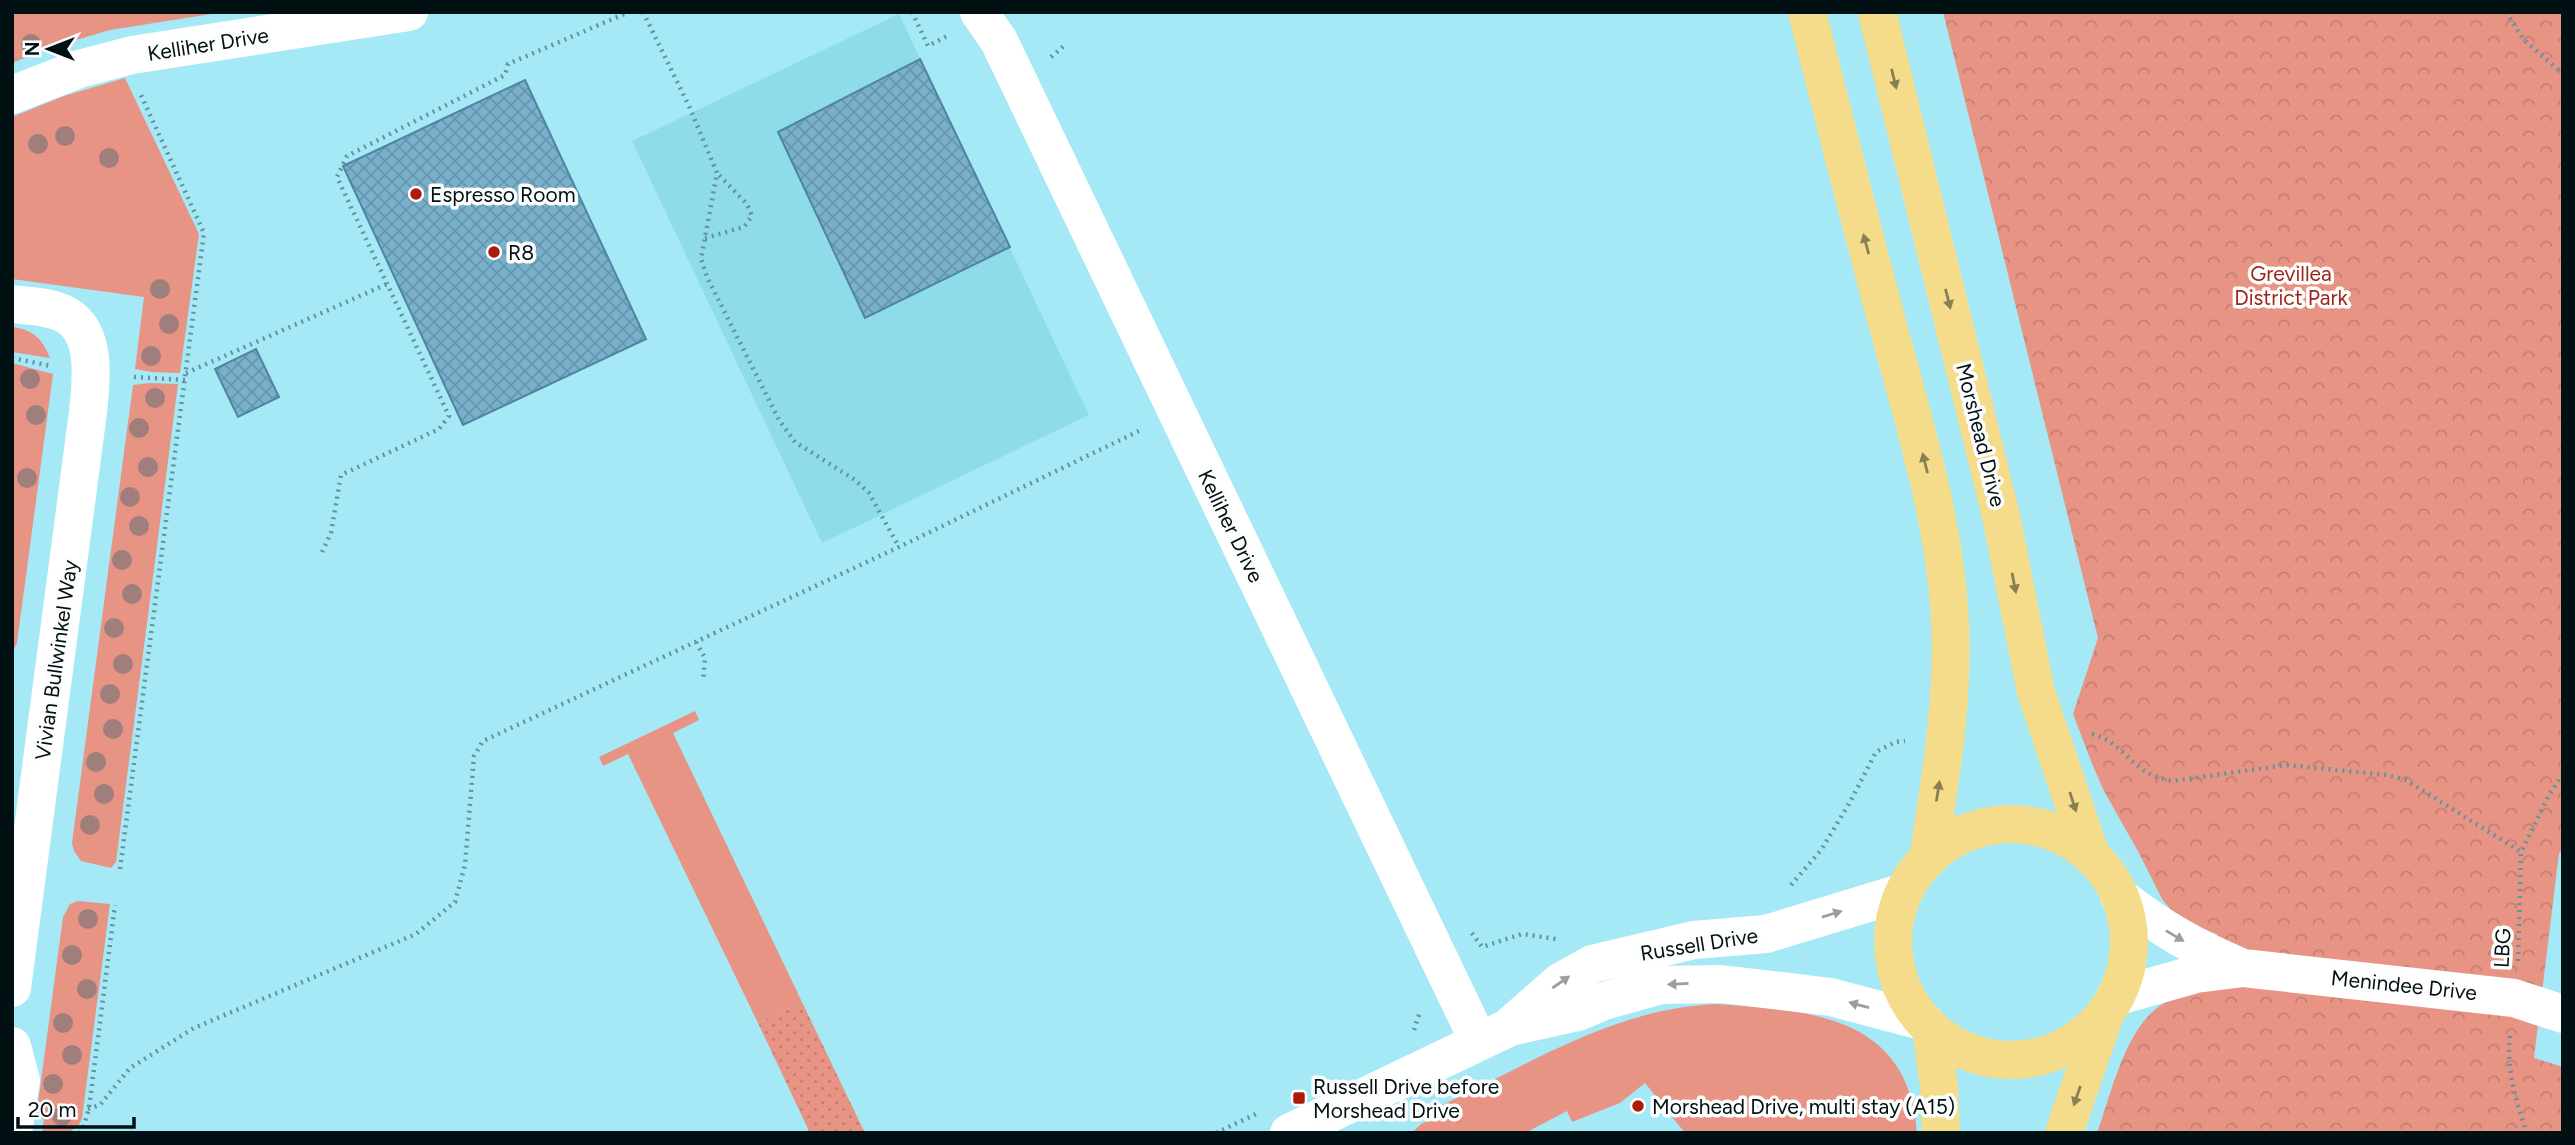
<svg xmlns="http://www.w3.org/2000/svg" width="2575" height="1145" font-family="Figtree,sans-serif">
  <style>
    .built { fill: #8edce9 }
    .grass { fill: #e79485 }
    .park { fill: url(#park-crowns) }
    .garden { fill: url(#garden-dots) }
    .building { fill: url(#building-cross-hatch); stroke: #4f85a0; stroke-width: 2 }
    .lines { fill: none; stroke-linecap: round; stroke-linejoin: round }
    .path { stroke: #63939c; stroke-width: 4.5; stroke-dasharray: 2 5; stroke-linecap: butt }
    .minor { stroke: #fff; stroke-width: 38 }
    .major { stroke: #f5dc8a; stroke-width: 38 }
    .tree { fill: #9f7e7c }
    .oneway { fill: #878054 }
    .oneway2 { fill: #999fa1 }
    .poi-dot { fill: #ab1b0a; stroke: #fdfdfd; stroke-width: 2.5 }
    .labels { text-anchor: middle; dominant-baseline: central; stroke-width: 7; stroke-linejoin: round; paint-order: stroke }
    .street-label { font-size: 21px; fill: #001013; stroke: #fdfdfd }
    .poi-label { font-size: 21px; fill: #001013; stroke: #fdfdfd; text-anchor: start }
    .park-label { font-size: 21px; fill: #9a2719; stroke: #fdfdfd }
  </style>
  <defs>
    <pattern id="park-crowns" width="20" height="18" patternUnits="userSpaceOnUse" patternTransform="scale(1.75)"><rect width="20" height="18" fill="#e79485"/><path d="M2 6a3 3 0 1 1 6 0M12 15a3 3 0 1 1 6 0" fill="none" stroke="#c47f72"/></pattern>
    <pattern id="garden-dots" width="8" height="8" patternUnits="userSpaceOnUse" patternTransform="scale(1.75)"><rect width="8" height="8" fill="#e79485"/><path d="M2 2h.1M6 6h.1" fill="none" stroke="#c47f72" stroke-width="1.8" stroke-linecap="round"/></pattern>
    <pattern id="building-cross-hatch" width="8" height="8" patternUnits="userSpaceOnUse" patternTransform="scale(1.75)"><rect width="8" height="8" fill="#79b0cc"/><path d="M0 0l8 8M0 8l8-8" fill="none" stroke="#6796ae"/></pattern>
  </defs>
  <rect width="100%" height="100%" fill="#a5e9f6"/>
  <path class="built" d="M899 14 1089 415 822 543 632 141Z"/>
  <path class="grass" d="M12 12H224L110 30 49 48 12 63Z
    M125 78 199 234 180 373 151 372 135 369 144 297 12 279V117L64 96Z
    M12 327C32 329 43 339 50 358L12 352Z
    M12 363 53 374 17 643 12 653Z
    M150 383 178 384 116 862 111 868 81 861 74 851 72 843 133 385Z
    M695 711 699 720 673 733 802 1002 758 1023 628 754 603 766 599 757Z
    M78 901 110 904 82 1118C76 1136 59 1133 42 1133L44 1119 36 1118 63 917 70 904Z
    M1715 1004C1809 1010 1909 1015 1917 1133H1685L1645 1083 1620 1103 1572 1122 1567 1111 1525 1133H1412L1421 1124 1446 1112 1442 1105C1532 1063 1614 1009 1715 1004Z"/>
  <path class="park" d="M1943 12H2563V849L2559 853 2534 1058 2563 1067V1133H2097C2112 1092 2126 1023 2166 1002 2179 994 2198 993 2213 989L2217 934 2199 928 2171 910 2162 899 2140 855 2104 791 2093 766 2073 714 2098 638Z"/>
  <path class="garden" d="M802 1002 865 1133H810L758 1023Z"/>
  <path class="building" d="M920 59 1010 247 865 318 778 132Z
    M525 80 646 339 463 425 343 166Z
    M256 349 279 397 238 417 215 369Z"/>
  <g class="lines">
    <path class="path" d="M643 12 689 106 717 173 701 259 707 277 779 420 795 442 855 480 869 493 899 547
      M912 12 928 46 949 35
      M2506 12 2523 39 2563 74
      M1051 57 1065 45
      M705 238 744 227 752 216 747 204 717 173
      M12 358 51 366
      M186 373 387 284
      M134 377 185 380
      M322 552 331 533 341 475 439 429 449 416 337 177 347 156 505 75 508 64 629 12
      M696 642 705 658 703 681
      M2092 734C2127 743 2130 775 2173 781L2287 765 2387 775 2406 780 2521 852
      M120 869 204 233 140 93
      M1791 885 1821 850 1849 804 1876 752 1895 742 1905 741
      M1472 933 1482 947 1522 934 1556 939
      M2518 961 2521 852 2549 795 2563 774
      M1414 1030 1420 1012
      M2510 1036C2506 1069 2516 1102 2527 1133
      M88 1109 100 1105 130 1068 194 1028 416 934 455 902 465 865 474 756 483 741 899 547 1143 429
      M80 1133 84 1126 89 1108 115 905
      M1216 1133 1256 1114"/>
    <path class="minor" d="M979 12 999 41 1479 1042
      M12 95 79 69 132 55 409 12
      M12 304C29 306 51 306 66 315 98 333 91 382 88 412L12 988
      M2119 896C2162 929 2193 947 2243 968
      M2115 997 2196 974 2243 968 2514 998 2563 1014
      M1511 1025 1560 982 1592 964 1694 940 1766 934 1904 892
      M12 1046 21 1080 13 1133
      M1289 1133 1510 1027 1578 1012 1604 1001 1661 985 1721 984 1831 997 1925 1022"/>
    <path class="major" d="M1807 12C1834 117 1860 222 1888 326 1914 423 1945 521 1950 621 1954 701 1940 781 1928 859
      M1877 12 2001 516 2036 692 2091 856
      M1893 942a118 118 0 1 1 236 0a118 118 0 1 1-236 0Z
      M1931 1028 1939 1087 1941 1133
      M2064 1133 2105 1014"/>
  </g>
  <g class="tree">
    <circle cx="31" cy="44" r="10"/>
    <circle cx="65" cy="136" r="10"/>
    <circle cx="38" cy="144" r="10"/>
    <circle cx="109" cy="158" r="10"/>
    <circle cx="160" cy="289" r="10"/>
    <circle cx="169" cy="324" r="10"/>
    <circle cx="151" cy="356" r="10"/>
    <circle cx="30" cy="379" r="10"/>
    <circle cx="155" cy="398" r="10"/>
    <circle cx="36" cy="415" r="10"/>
    <circle cx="139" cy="428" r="10"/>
    <circle cx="148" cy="467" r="10"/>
    <circle cx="27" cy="478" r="10"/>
    <circle cx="130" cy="497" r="10"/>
    <circle cx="139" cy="526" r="10"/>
    <circle cx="122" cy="560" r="10"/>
    <circle cx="132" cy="594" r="10"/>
    <circle cx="114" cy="628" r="10"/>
    <circle cx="123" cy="664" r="10"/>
    <circle cx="110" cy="694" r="10"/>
    <circle cx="113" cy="729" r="10"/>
    <circle cx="96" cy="762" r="10"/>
    <circle cx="104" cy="794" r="10"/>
    <circle cx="90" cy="825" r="10"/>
    <circle cx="88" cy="919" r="10"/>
    <circle cx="72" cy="955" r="10"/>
    <circle cx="87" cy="989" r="10"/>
    <circle cx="63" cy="1023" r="10"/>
    <circle cx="72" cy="1055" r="10"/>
    <circle cx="53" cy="1084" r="10"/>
    <circle cx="62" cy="1116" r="10"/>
  </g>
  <defs><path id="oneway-solid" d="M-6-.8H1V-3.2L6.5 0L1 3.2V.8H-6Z" transform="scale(1.75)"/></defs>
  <g class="oneway">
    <use href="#oneway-solid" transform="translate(1894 79) rotate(76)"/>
    <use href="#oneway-solid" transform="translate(1866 244) rotate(-105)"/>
    <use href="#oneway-solid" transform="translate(1948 299) rotate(76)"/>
    <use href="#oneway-solid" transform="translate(1925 463) rotate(-104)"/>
    <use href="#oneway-solid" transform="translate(2014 583) rotate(79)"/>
    <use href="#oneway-solid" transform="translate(1938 791) rotate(-81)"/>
    <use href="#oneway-solid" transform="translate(2073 802) rotate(72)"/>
    <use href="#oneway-solid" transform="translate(2077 1096) rotate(109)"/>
  </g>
  <g class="oneway2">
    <use href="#oneway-solid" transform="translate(1832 914) rotate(-17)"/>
    <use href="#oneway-solid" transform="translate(2175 936) rotate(31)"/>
    <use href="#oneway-solid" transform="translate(1561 982) rotate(-35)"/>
    <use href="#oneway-solid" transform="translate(1678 984) rotate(177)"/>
    <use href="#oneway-solid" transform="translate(1859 1005) rotate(-165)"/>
  </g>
  <g class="poi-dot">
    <circle cx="416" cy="194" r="7"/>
    <circle cx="494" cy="252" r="7"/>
    <rect x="1292" y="1091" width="14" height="14" rx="3.5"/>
    <circle cx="1638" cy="1106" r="7"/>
  </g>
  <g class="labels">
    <g class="street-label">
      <text transform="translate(208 44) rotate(-9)">Kelliher Drive</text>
      <text transform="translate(1981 435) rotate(76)">Morshead Drive</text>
      <text transform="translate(1231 526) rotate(64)">Kelliher Drive</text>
      <text transform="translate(56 660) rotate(-82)">Vivian Bullwinkel Way</text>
      <text transform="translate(1699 944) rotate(-9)">Russell Drive</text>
      <text transform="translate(2502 948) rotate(-87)">LBG</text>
      <text transform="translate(2404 985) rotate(6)">Menindee Drive</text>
    </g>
    <g class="poi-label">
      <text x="430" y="194">Espresso Room</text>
      <text x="508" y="252">R8</text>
      <text x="1313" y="1086">Russell Drive before<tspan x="1313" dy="24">Morshead Drive</tspan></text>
      <text x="1652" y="1106">Morshead Drive, multi stay (A15)</text>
    </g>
    <g class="park-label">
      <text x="2291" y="273">Grevillea<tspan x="2291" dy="24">District Park</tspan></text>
    </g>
  </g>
  <rect width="2575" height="1145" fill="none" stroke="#001013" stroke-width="28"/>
  <g transform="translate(49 49) rotate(270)" stroke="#fdfdfd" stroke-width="5" paint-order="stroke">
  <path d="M0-5L12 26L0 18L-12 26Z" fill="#001013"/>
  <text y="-10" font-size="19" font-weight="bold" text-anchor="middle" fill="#001013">N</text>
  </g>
  <path d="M18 1117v10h116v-10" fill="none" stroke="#001013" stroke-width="3.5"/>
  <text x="28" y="1117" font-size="21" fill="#001013" stroke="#fdfdfd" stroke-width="5" paint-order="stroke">20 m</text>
</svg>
